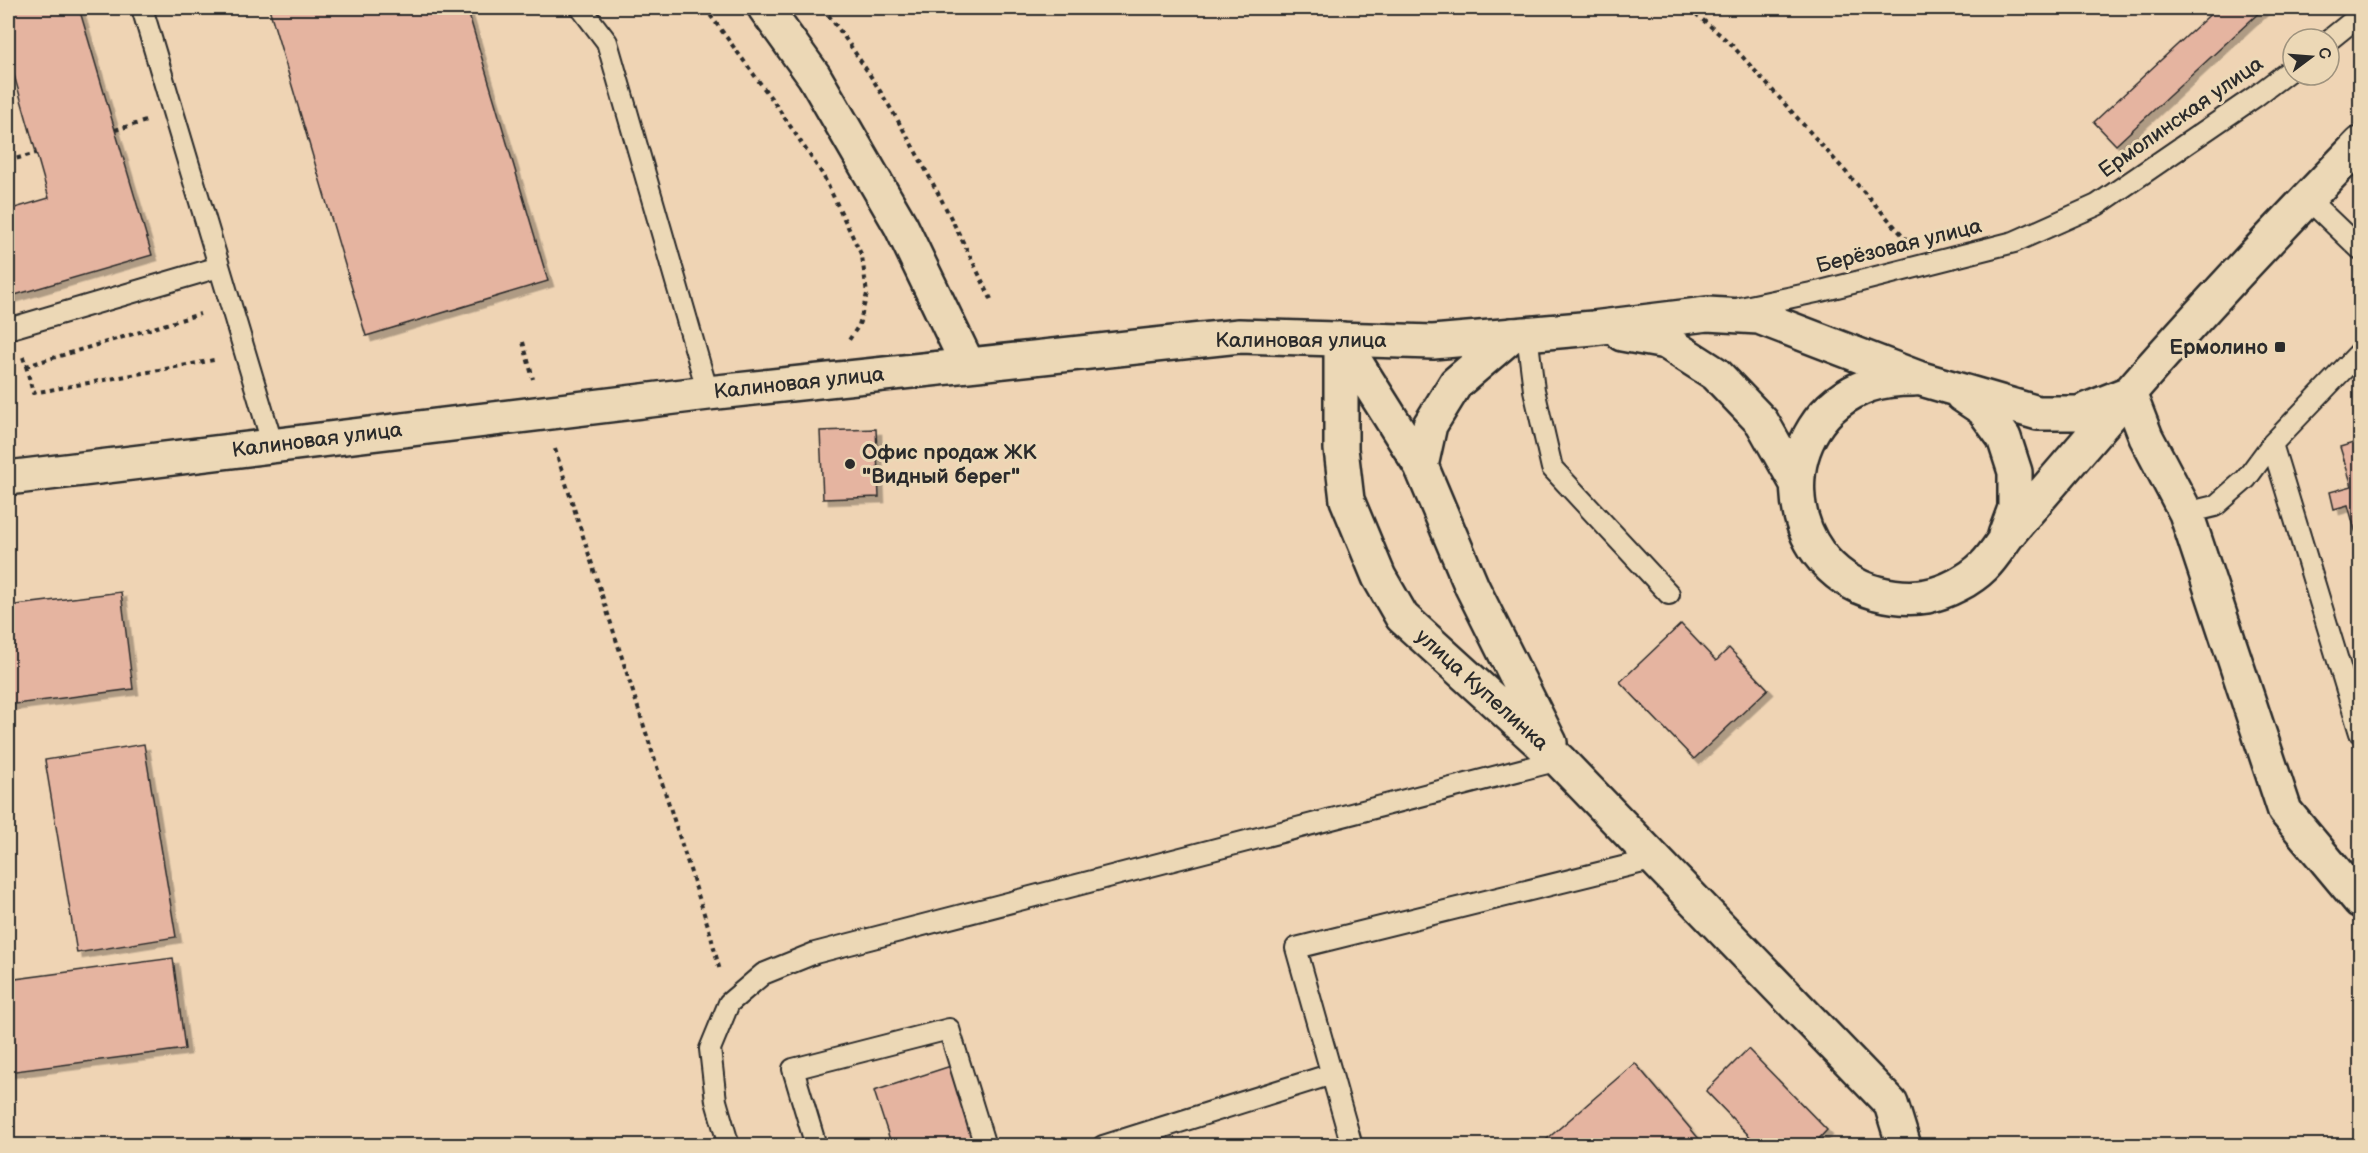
<svg xmlns="http://www.w3.org/2000/svg" width="2368" height="1153" font-family="'Balsamiq Sans',sans-serif">
  <style>
    .building { fill: #e5b4a0; stroke: #2b2b2b; stroke-width: 1.5; filter: url(#shadow) }
    .lines { fill: none; stroke-linecap: round; stroke-linejoin: round }
    .lane-casing { stroke: #2b2b2b; stroke-width: 24 }
    .street-casing { stroke: #2b2b2b; stroke-width: 38 }
    .secondary-casing { stroke: #2b2b2b; stroke-width: 38 }
    .path { stroke: #2b2b2b; stroke-width: 4; stroke-dasharray: 4.5 4.5; stroke-linecap: butt }
    .lane { stroke: #ecd8b6; stroke-width: 20 }
    .street { stroke: #ecd8b6; stroke-width: 33 }
    .secondary { stroke: #ecd8b6; stroke-width: 33 }
    .poi-dot { fill: #2b2b2b; stroke: #ecd8b6; stroke-width: 2 }
    .labels { text-anchor: middle; dominant-baseline: central; stroke-width: 6; stroke-linejoin: round; paint-order: stroke }
    .street-label { font-size: 21px; fill: #2b2b2b; stroke: #ecd8b6 }
    .poi-label { font-size: 21px; font-weight: bold; fill: #2b2b2b; stroke: #ecd8b6; text-anchor: end }
  </style>
  <defs>
    <filter id="shadow"><feDropShadow dx="5.5" dy="5.5" stdDeviation="0" flood-color="#0004"/></filter>
  </defs>
  <rect width="100%" height="100%" fill="#efd4b4"/>
  <filter id="ink" filterUnits="userSpaceOnUse"><feTurbulence type="fractalNoise" baseFrequency=".0167" numOctaves="2"/><feDisplacementMap in="SourceGraphic" scale="12" xChannelSelector="R" yChannelSelector="G"/><feConvolveMatrix kernelMatrix="1 2 1 2 8 2 1 2 1" color-interpolation-filters="sRGB"/></filter>
  <g filter="url(#ink)">
    <path class="building" d="M8 8H79L152 255 8 297V210L49 198 8 54Z
      M269 8H467L548 281 366 336Z
      M2217 8H2264L2116 145 2094 122Z
      M876 429 879 497 823 499 820 431Z
      M2360 441V548L2348 505 2334 509 2330 492 2352 486 2340 447Z
      M121 592 133 689 8 705V606Z
      M1681 624 1716 661 1729 648 1768 689 1694 759 1620 682Z
      M144 744 176 937 77 953 45 760Z
      M173 958 185 1049 8 1072V980Z
      M1748 1049 1827 1130 1812 1146H1759L1706 1091Z
      M1635 1063 1705 1146H1539Z
      M957 1064 983 1146H892L874 1091Z"/>
    <g class="lines">
      <g class="lane-casing">
        <path id="lane" d="M142 8 273 446
          M581 8 607 42 708 393
          M2329 40 2360 15
          M2308 199 2360 249
          M1740 308 1821 291 2014 242 2097 205 2256 96 2293 68
          M8 329 219 267
          M1527 334 1534 390 1552 468 1669 594
          M2272 444 2360 352
          M2186 513 2215 506 2246 479 2272 444 2360 733
          M729 1146 716 1101 710 1049 729 1003 763 974 815 953 1559 760
          M816 1146 793 1069 949 1029 985 1146
          M1103 1146 1332 1074
          M1352 1146 1296 948 1655 859"/>
      </g>
      <g class="street-casing">
        <path id="street" d="M1341 339V449L1347 500 1379 577 1402 617 1559 760 1891 1104 1904 1146
          M1341 339 1421 466 1472 587 1550 743
          M2129 393 2146 437 2186 513 2285 811 2360 901
          M1421 466 1430 425 1456 383 1512 335"/>
      </g>
      <g class="secondary-casing">
        <path id="secondary" d="M765 8 814 76 901 226 968 365
          M1622 334 1666 342 1716 374 1762 422 1796 482
          M1914 379C1898 379 1884 380 1869 385 1769 421 1776 565 1877 593 1893 597 1911 599 1927 596 1947 592 1970 580 1984 566 1996 554 2004 538 2015 526 2051 484 2088 441 2124 399 2199 312 2280 227 2360 144
          M1962 395 1983 409 2004 438 2015 472V508L2005 535
          M8 478 708 393 1239 336 1433 342 1593 328 1707 314 1759 317 1918 378 2038 413H2079L2129 393"/>
      </g>
      <path class="path" d="M705 8 774 102 823 175 862 256 867 294 859 325 849 340
        M823 8C891 97 942 198 991 299
        M1689 8 1731 44 1906 239
        M115 130 146 121
        M8 161 36 153
        M523 342 533 379
        M23 357 26 366 200 314
        M26 366 33 393 214 360
        M555 449 709 929 720 971"/>
      <use href="#lane" class="lane"/>
      <use href="#street" class="street"/>
      <use href="#secondary" class="secondary"/>
    </g>
  </g>
  <g class="poi-dot">
    <rect x="2274" y="341" width="12" height="12" rx="3"/>
    <circle cx="850" cy="464" r="6"/>
  </g>
  <g class="labels">
    <g class="street-label">
      <text transform="translate(2181 117) rotate(-35)">Ермолинская улица</text>
      <text transform="translate(1899 246) rotate(-14)">Берёзовая улица</text>
      <text x="1301" y="340">Калиновая улица</text>
      <text transform="translate(799 383) rotate(-6)">Калиновая улица</text>
      <text transform="translate(317 440) rotate(-7)">Калиновая улица</text>
      <text transform="translate(1482 690) rotate(42)">улица Купелинка</text>
    </g>
    <g class="poi-label">
      <text x="2268" y="347">Ермолино</text>
      <text x="862" y="452" text-anchor="start">Офис продаж ЖК<tspan x="862" dy="24">"Видный берег"</tspan></text>
    </g>
  </g>
  <rect width="2368" height="1153" fill="none" stroke="#ecd8b6" stroke-width="30"/>
  <rect x="15" y="15" width="2338" height="1123" fill="none" stroke="#2b2b2b" stroke-width="2" filter="url(#ink)"/>
  <g transform="translate(2311 57) rotate(74)"><circle r="28" fill="#ecd8b6" stroke="#9f937e" stroke-width="1.5"/>
  <path d="M0-4.5L10 22L0 15L-10 22Z" fill="#2b2b2b"/>
  <text y="-9" font-size="16" font-weight="bold" text-anchor="middle" fill="#2b2b2b">С</text>
  </g>
</svg>
